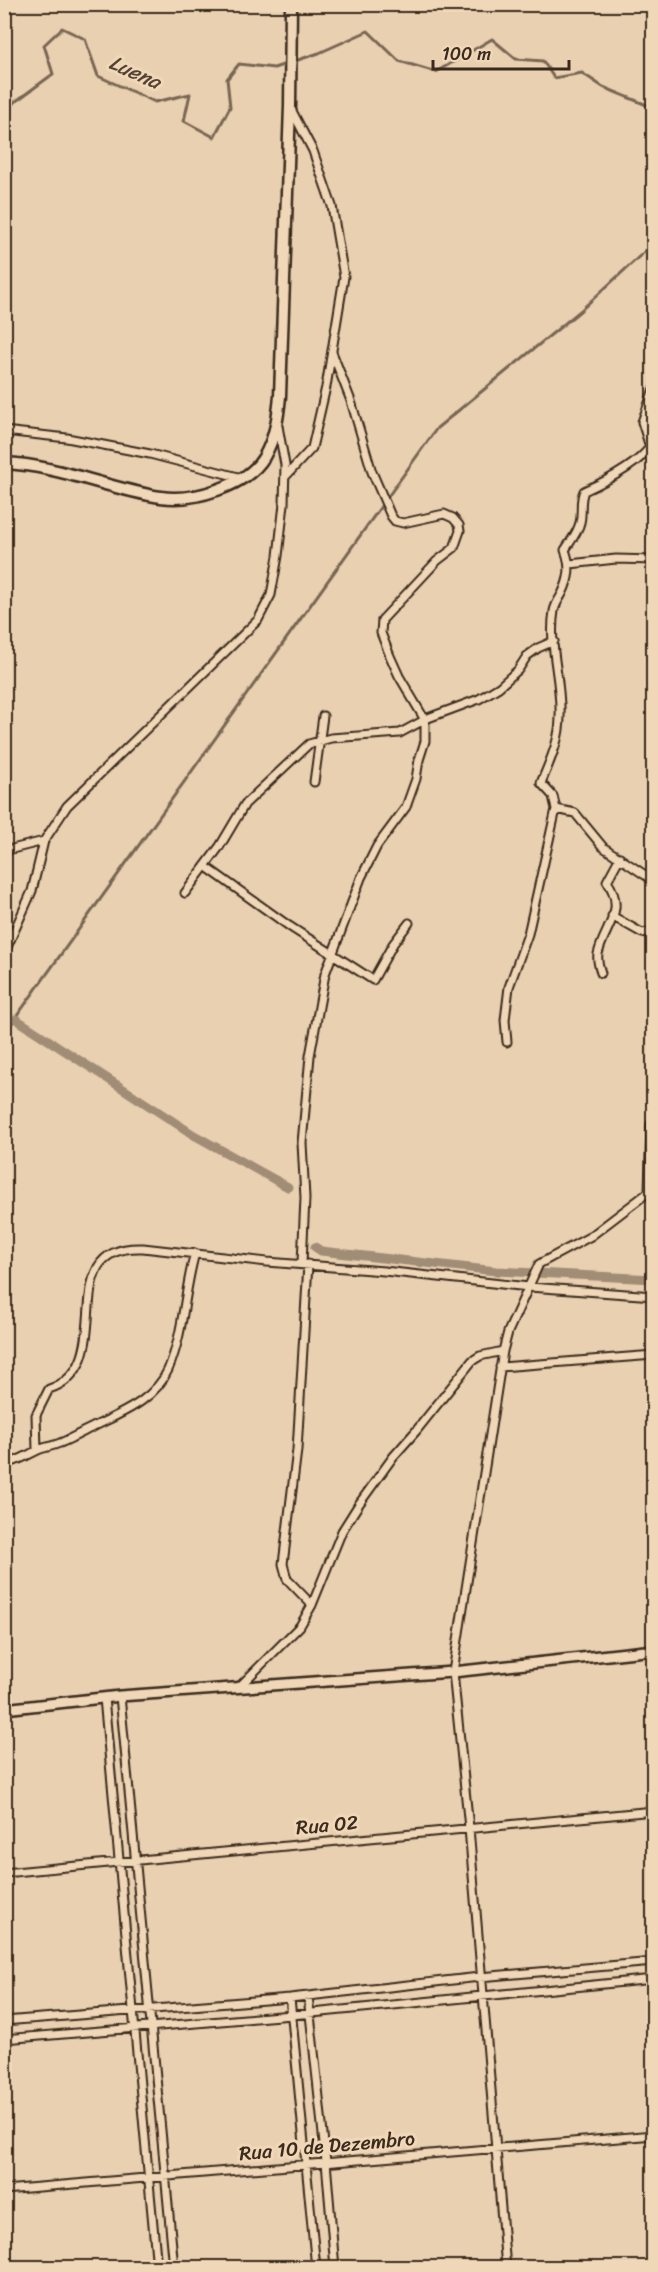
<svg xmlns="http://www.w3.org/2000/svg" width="658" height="2272" font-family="Sriracha,sans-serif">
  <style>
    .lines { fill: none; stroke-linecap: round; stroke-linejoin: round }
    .stream { stroke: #786552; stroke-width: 3 }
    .canal { stroke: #a18c74; stroke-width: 9 }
    .minor-casing { stroke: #3b2a1e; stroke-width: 11 }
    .tertiary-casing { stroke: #3b2a1e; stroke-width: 14 }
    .secondary-casing { stroke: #3b2a1e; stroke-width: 15 }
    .minor { stroke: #efd7b7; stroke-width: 7 }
    .tertiary { stroke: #efd7b7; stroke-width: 9 }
    .secondary { stroke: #efd7b7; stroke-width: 10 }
    .labels { text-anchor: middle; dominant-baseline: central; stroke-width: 6; stroke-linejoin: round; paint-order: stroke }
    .street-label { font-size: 20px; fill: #3b2a1e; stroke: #efd7b7 }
    .water-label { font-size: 21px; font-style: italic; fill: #544234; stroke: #efd7b7 }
  </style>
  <rect width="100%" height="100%" fill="#e8d0b1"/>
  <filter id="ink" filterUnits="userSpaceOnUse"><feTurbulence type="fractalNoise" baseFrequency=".0167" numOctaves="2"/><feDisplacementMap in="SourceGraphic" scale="12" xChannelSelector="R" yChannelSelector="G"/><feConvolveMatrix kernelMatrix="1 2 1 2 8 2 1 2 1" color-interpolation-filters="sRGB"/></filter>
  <g filter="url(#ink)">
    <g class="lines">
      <path class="stream" d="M4 110 53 74 44 45 62 28 85 39 98 76 155 102 190 94 184 121 214 137 230 107 227 79 239 64 274 68 319 53 368 31 399 61 436 72 492 39 516 59 543 61 554 78 582 73 603 87 654 108
        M4 1034 437 428 580 311 654 243"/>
      <path class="canal" d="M16 1019 194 1135 288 1187
        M315 1247 321 1251 496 1271 654 1279"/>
      <g class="minor-casing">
        <path id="minor" d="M4 431 67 438 150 454 242 478
          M285 477 312 448 326 387 344 277 332 206 313 151 291 109
          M570 564 616 559 654 560
          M314 782 323 716
          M556 809 575 813 603 847 654 881
          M4 851 44 841
          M205 866 289 926 373 980 393 944 409 923
          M185 893 220 846 245 804 309 744 331 738 400 733 428 718 479 699 499 687 518 670 527 656 538 648 554 641
          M612 916 642 933 654 931
          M4 954 32 891 44 841 67 806 258 620 271 595 278 556 284 504 285 465 278 426
          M601 973C599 967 597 959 598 954 605 925 627 911 607 881L620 857
          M507 1042 505 1020 509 987 528 934 556 809 553 796 541 783C550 761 560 740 560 717 562 682 548 646 554 611 555 605 559 599 562 594 570 578 571 566 565 550 572 539 581 528 581 515 582 506 580 500 584 491 604 482 637 465 650 447L642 422 654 389
          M649 1191 651 1124
          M302 1263 305 1198 302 1143 310 1056 325 974 361 878 377 846 406 807 416 779 419 760 425 741V720L399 676 390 656 381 633 382 620 437 561 454 548 460 531 459 525 453 518 444 514 403 523 395 521 391 516 372 472 351 401 332 352
          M500 1367 654 1355
          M37 1450 36 1415 49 1389C124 1365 49 1244 143 1248L267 1262 384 1271 529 1287 654 1296
          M4 1464C20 1461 25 1456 38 1450 45 1447 53 1446 60 1443 71 1439 82 1432 93 1427 121 1413 154 1401 168 1370 184 1333 184 1291 195 1253
          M312 1605 342 1531 359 1504 393 1457 416 1431 472 1361 480 1356 503 1351
          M239 1687 300 1626 312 1605 287 1579 283 1564 297 1450 308 1264
          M120 1696 174 2268
          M104 1698 157 2268
          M4 1873 654 1811
          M308 1996 326 2162 335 2268
          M290 1998 316 2268
          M4 2021 290 1998 480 1977 654 1962
          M4 2039 292 2015 654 1979
          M4 2190 654 2135
          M506 2268 469 1828 453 1672 503 1351 508 1332 539 1264 591 1236 654 1188"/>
      </g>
      <g class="tertiary-casing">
        <path id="tertiary" d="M4 1709 120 1696 453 1672 654 1650"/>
      </g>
      <g class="secondary-casing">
        <path id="secondary" d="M4 463C58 465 108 489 161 497 192 502 247 486 264 457 275 438 278 418 280 396L290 106 291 4"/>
      </g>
      <use href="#minor" class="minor"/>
      <use href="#tertiary" class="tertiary"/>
      <use href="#secondary" class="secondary"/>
    </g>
  </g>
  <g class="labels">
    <g class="street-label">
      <text transform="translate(327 1825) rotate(-5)">Rua 02</text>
      <text transform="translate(327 2146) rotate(-5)">Rua 10 de Dezembro</text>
    </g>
    <g class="water-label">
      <text transform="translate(135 72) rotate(24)">Luena</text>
    </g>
  </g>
  <rect width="658" height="2272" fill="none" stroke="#efd7b7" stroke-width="24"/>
  <rect x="12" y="12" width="634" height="2248" fill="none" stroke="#3b2a1e" stroke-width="2" filter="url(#ink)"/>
  <path d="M433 60v9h136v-9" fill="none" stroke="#3b2a1e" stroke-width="3"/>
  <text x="442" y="60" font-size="18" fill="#3b2a1e" stroke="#efd7b7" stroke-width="4.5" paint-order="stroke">100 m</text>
</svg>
